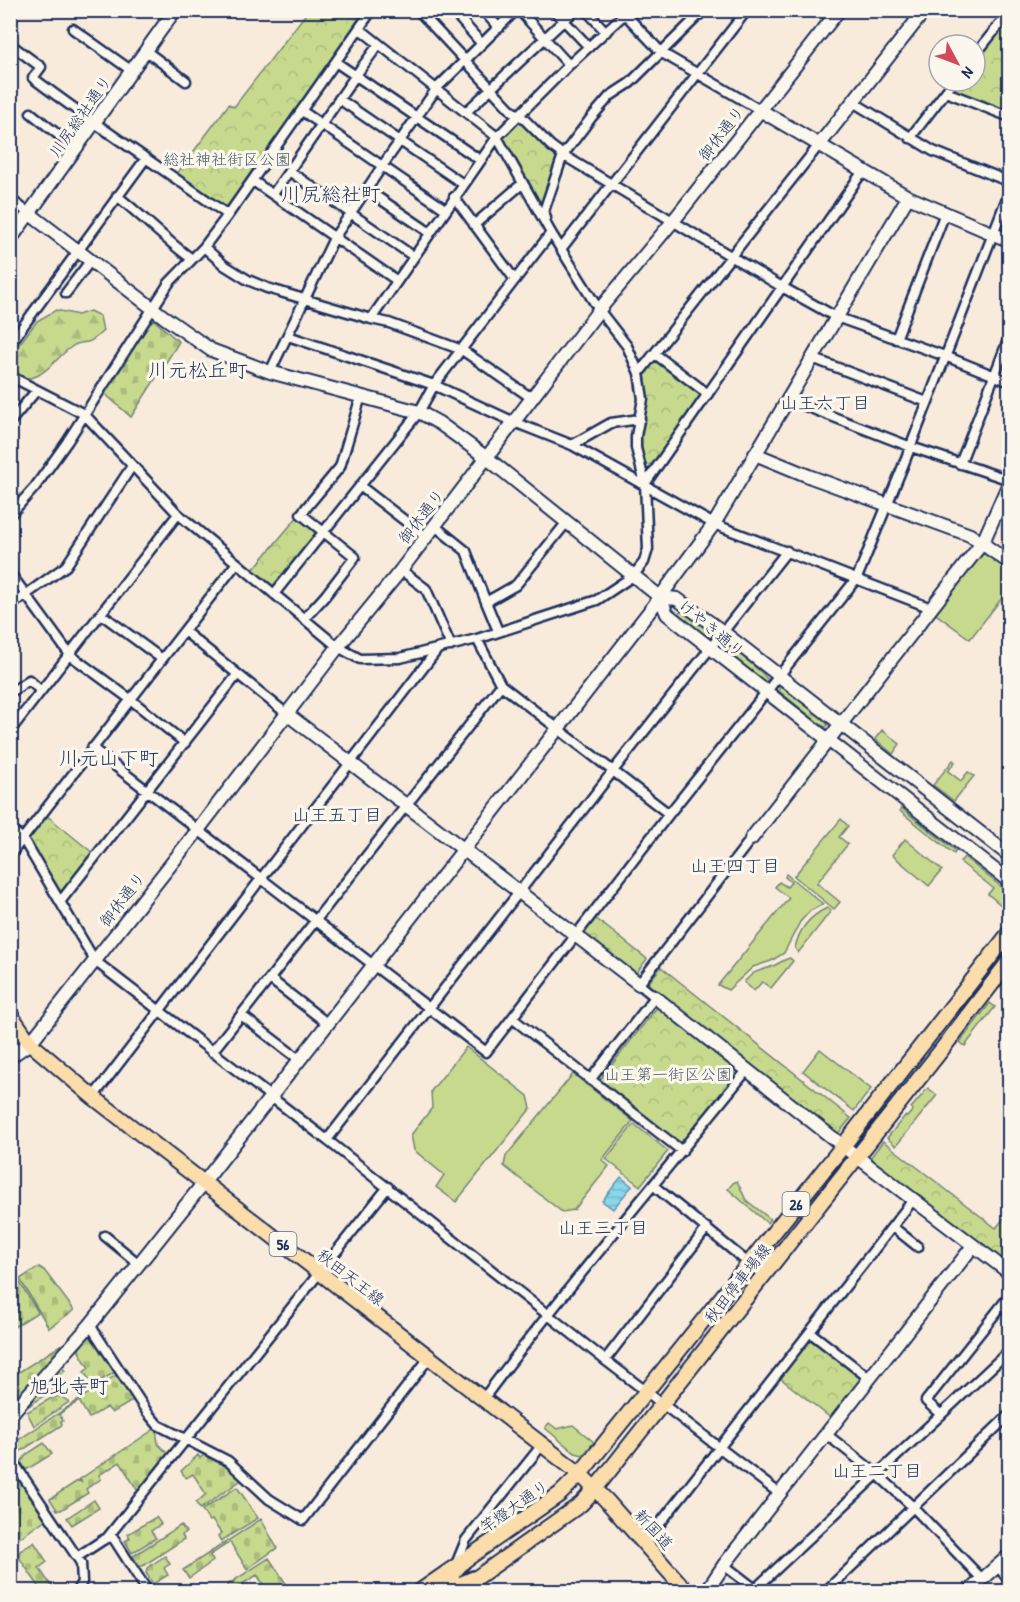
<svg xmlns="http://www.w3.org/2000/svg" width="1020" height="1602" font-family="'Patrick Hand','Klee One',sans-serif">
  <style>
    .grass { fill: #c7d98d; stroke: #718476; stroke-width: 1.5 }
    .forest { fill: url(#forest-firs); stroke: #718476; stroke-width: 1.5 }
    .cemetery { fill: url(#cemetery-stones); stroke: #718476; stroke-width: 1.5 }
    .park { fill: url(#park-crowns); stroke: #718476; stroke-width: 1.5 }
    .water { fill: url(#water-rules); stroke: #5e93b2; stroke-width: 1.5 }
    .lines { fill: none; stroke-linecap: round; stroke-linejoin: round }
    .street-casing { stroke: #1b2f5e; stroke-width: 13 }
    .secondary-casing { stroke: #1b2f5e; stroke-width: 16 }
    .primary-casing { stroke: #1b2f5e; stroke-width: 18 }
    .highway-casing { stroke: #1b2f5e; stroke-width: 20 }
    .street { stroke: #fbf7ec; stroke-width: 8 }
    .secondary { stroke: #fbf7ec; stroke-width: 12 }
    .primary { stroke: #fbddab; stroke-width: 14 }
    .highway { stroke: #fbddab; stroke-width: 15 }
    .labels { text-anchor: middle; dominant-baseline: central; stroke-width: 6; stroke-linejoin: round; paint-order: stroke }
    .shield { fill: #fbf7ec; stroke: #5e6b89; stroke-width: 1.5 }
    .shield-label { font-size: 15px; font-weight: bold; fill: #1b2f5e }
    .street-label { font-size: 16px; fill: #1b2f5e; stroke: #fbf7ec }
    .park-label { font-size: 16px; fill: #465a6a; stroke: #fbf7ec }
    .neighbourhood-label { font-size: 18px; fill: #1b2f5e; stroke: #fbf7ec }
    .quarter-label { font-size: 20px; fill: #1b2f5e; stroke: #fbf7ec }
  </style>
  <defs>
    <pattern id="forest-firs" width="22" height="20" patternUnits="userSpaceOnUse" patternTransform="scale(1.5)"><rect width="22" height="20" fill="#c7d98d"/><path d="M5 1l3.5 6h-7zM16 11l3.5 6h-7z" fill="#aabb7c"/></pattern>
    <pattern id="cemetery-stones" width="16" height="16" patternUnits="userSpaceOnUse" patternTransform="scale(1.5)"><rect width="16" height="16" fill="#c7d98d"/><path d="M2 7V4a2 2 0 0 1 4 0v3zM10 15v-3a2 2 0 0 1 4 0v3z" fill="#aabb7c"/></pattern>
    <pattern id="park-crowns" width="20" height="18" patternUnits="userSpaceOnUse" patternTransform="scale(1.5)"><rect width="20" height="18" fill="#c7d98d"/><path d="M2 6a3 3 0 1 1 6 0M12 15a3 3 0 1 1 6 0" fill="none" stroke="#aabb7c"/></pattern>
    <pattern id="water-rules" width="6" height="5" patternUnits="userSpaceOnUse" patternTransform="scale(1.5)"><rect width="6" height="5" fill="#8ad6ea"/><path d="M0 2.5h6" fill="none" stroke="#76b8cb"/></pattern>
  </defs>
  <rect width="100%" height="100%" fill="#f8ebdc"/>
  <filter id="ink" filterUnits="userSpaceOnUse"><feTurbulence type="fractalNoise" baseFrequency=".0167" numOctaves="2"/><feDisplacementMap in="SourceGraphic" scale="12" xChannelSelector="R" yChannelSelector="G"/><feConvolveMatrix kernelMatrix="1 2 1 2 8 2 1 2 1" color-interpolation-filters="sRGB"/></filter>
  <g filter="url(#ink)">
    <path class="grass" d="M983 554 991 556 1009 570V589L970 639 933 612 975 560Z
      M882 730 900 744 893 754 875 739Z
      M953 760 955 762 948 771 961 781 968 772 974 776 954 801 933 785Z
      M901 808 956 851 954 854 901 812 900 810Z
      M841 819 848 826 839 837 848 844 817 883 840 902 834 909 794 876Z
      M905 839 942 870 929 886 892 855Z
      M964 857 1009 893V912L988 894 993 888 960 862Z
      M786 874 823 904 810 911 800 922 784 953 771 961 753 967 728 990 718 985 789 898 775 887 779 882 787 887 791 882 785 877Z
      M827 908 831 911 798 953 795 948C799 929 810 916 827 908Z
      M790 958 793 961 771 988 762 982 754 991 744 982C756 970 753 973 768 968 776 966 782 960 790 958Z
      M990 1003 995 1007 965 1046 960 1042Z
      M466 1047 528 1096 531 1108 456 1202 436 1187 444 1175 414 1150 411 1135 432 1108 431 1091Z
      M820 1049 871 1089 854 1111 803 1071Z
      M573 1074 633 1121 602 1160 609 1166 574 1210 562 1212 504 1166 506 1156Z
      M928 1088 937 1095 896 1146 887 1138 905 1116 907 1117 913 1110 911 1108Z
      M634 1124 668 1151 640 1186 606 1159Z
      M737 1181 746 1200 770 1219 767 1223 728 1189 733 1183Z
      M549 1423 557 1429 573 1425 594 1442 583 1455 575 1453 545 1428Z"/>
    <path class="forest" d="M56 310 78 315 90 311 100 316 103 331C99 335 94 340 88 342 81 343 76 343 70 348 53 360 35 393 11 370V356L17 347 37 321Z
      M681 611 714 635V640L711 639 678 615Z
      M719 641H724L762 673 768 680 766 682 762 681 719 646Z
      M779 686 784 687 822 718 828 725 826 727 822 726 779 691Z"/>
    <path class="cemetery" d="M154 320 179 342 131 417 102 391 145 321Z
      M39 1267 44 1270 74 1310 49 1328 20 1279Z
      M18 1280 38 1312 11 1329V1284Z
      M92 1333 117 1371 93 1385 84 1372 89 1368 78 1350Z
      M66 1342 15 1400 11 1401V1366L16 1374Z
      M62 1367 65 1371 53 1381 57 1387 23 1410Z
      M119 1373 134 1400 112 1413 107 1407 89 1418 79 1401 59 1414 63 1421 61 1422 62 1425 21 1451H16L11 1445Z
      M55 1396 62 1397 69 1402 34 1426 27 1412Z
      M156 1428 158 1444 169 1455 139 1493 120 1462 99 1475 101 1479 86 1489 88 1493 61 1510H57L50 1499 79 1480 82 1483 80 1479Z
      M44 1443 52 1454 26 1470 21 1462 27 1454Z
      M207 1453 227 1464 243 1479 200 1509 196 1503 206 1494 193 1474 186 1478 181 1471 198 1455 200 1458Z
      M11 1467 46 1519 11 1544V1517L15 1513 11 1505Z
      M237 1487 258 1518 221 1541 218 1536 221 1533 212 1520 209 1521 202 1510Z
      M94 1500 99 1508 72 1525 67 1518Z
      M156 1517 161 1524 151 1531 156 1538 132 1553 125 1541 130 1538 128 1534Z
      M261 1519 277 1548 247 1569 230 1542 210 1555 213 1561 189 1578 183 1570Z
      M181 1525 186 1532 182 1535 184 1539 143 1566H139L133 1556Z
      M34 1542 47 1562 39 1568 54 1590 42 1591 18 1556 20 1551Z
      M165 1556 170 1564 164 1568 168 1575 153 1584 146 1573 147 1568Z
      M269 1558 291 1591H268L257 1575 231 1591 227 1585Z"/>
    <path class="park" d="M308 11H368L227 210 176 175 229 104 234 107Z
      M1009 16V113L955 93 954 85 957 81H975V59Z
      M519 114 563 155 544 211 551 233 497 137Z
      M654 360H657L700 391 701 394 654 463 646 466 643 463 641 440 645 413V376L646 370Z
      M298 516 319 533 274 589 252 571Z
      M46 815 93 853 64 891 59 893 29 843 28 837Z
      M594 917 647 959 633 977 580 935Z
      M661 967 851 1118 836 1136 646 986Z
      M658 1006 734 1066 736 1078 682 1147 599 1081Z
      M883 1141 996 1228 1009 1212V1254L1004 1262 870 1158Z
      M812 1338 864 1378 832 1419 780 1378Z"/>
    <path class="water" d="M621 1177 632 1186 613 1209 602 1201Z"/>
    <g class="lines">
      <g class="street-casing">
        <path id="street" d="M418 10 513 112 519 114 551 146 563 155 782 287 836 317 945 356 1010 382
          M452 10 482 44
          M483 10 499 28
          M519 10 569 65
          M554 10 589 47
          M586 10 606 32
          M622 11 662 53 760 110
          M73 29 132 71
          M10 44 41 67 33 78C96 126 163 169 228 215
          M146 51 186 81
          M975 55 1010 11
          M337 63 480 160
          M946 92 1010 117
          M339 99 463 184
          M853 102 933 151 1010 182
          M302 111 445 209
          M466 112 575 10
          M31 113 76 149
          M910 138 954 81
          M289 171 413 256
          M253 181 396 280
          M367 190 429 232
          M273 194 356 75 379 44
          M117 196C143 216 165 240 192 259
          M454 197 515 280
          M10 199 30 214
          M546 218 544 211 563 155 591 118 610 96 630 83 704 10
          M474 225 523 183
          M204 247 224 265 248 280 267 288 371 319 389 323 462 350 533 399
          M561 249 747 10
          M66 293 91 260
          M371 319 497 137 569 65 629 10
          M288 336 434 385 514 422 572 445 714 524 931 608
          M896 339 945 213
          M10 344 146 158
          M655 354 708 394
          M812 358 927 402
          M270 372 334 238 383 165 437 88 516 10
          M639 373 819 145
          M10 376 84 414 178 514 338 647 360 659 400 658 477 639 597 600 633 576 644 562 648 549 645 484 636 448V436L643 399 639 373 627 346 599 310 551 233 497 137 360 29
          M787 399 911 447 1010 480
          M10 422 36 391
          M572 445 611 423 640 419
          M960 464 1010 335
          M645 484 863 171
          M360 486 426 537
          M10 515 35 487 67 442 169 283 204 247 228 215 372 10
          M435 526 466 551 486 602
          M401 570 426 589 451 646
          M10 573 70 655 130 699 185 743
          M274 594 419 412 434 385 551 233
          M10 606 66 566 132 466
          M101 614 162 659
          M304 619 325 596 355 557 301 514 340 467 361 396
          M184 631 287 714
          M498 631 486 602 516 585 567 522
          M477 639 501 685 669 814
          M10 693 29 680 41 691
          M10 731 178 514
          M92 748 486 1052 669 814 857 578 903 466 1010 190
          M10 829 23 839 95 961 327 1140 613 771 787 551
          M10 855 236 564
          M60 902 237 675
          M270 979 328 1024
          M241 1015 300 1060
          M512 1018 682 1151
          M212 1052 501 685
          M590 1080 655 997 639 984 751 839
          M93 1097 437 650
          M327 1140 605 1360 780 1494
          M654 1186 763 1275
          M893 1227 918 1247
          M105 1236 139 1264
          M90 1325 147 1412 158 1425 228 1461 269 1499 303 1520 429 1358
          M811 1333 869 1378
          M605 1360 707 1228
          M483 1399C568 1286 659 1179 748 1069
          M941 1415 926 1401 1010 1295
          M826 1434 877 1474 913 1507 982 1579
          M10 1457 81 1563 82 1582 76 1592
          M107 1538 388 1187
          M644 1544 913 1200
          M77 1557 103 1540 110 1537 114 1539 148 1592
          M457 1562 466 1540 542 1445
          M724 1565 755 1589 1010 1350
          M997 1566 1010 1581
          M825 1592 1010 1414"/>
      </g>
      <g class="secondary-casing">
        <path id="secondary" d="M760 110 908 197 1010 241
          M819 145 925 10
          M30 214 164 317 211 350 270 372 419 412 439 423 487 458 660 597 667 614 1010 882
          M10 240 175 10
          M755 454 811 477 970 535 1010 563
          M660 597 677 599 723 632 1010 856
          M287 714 639 984
          M751 839 983 542 1010 481
          M655 997 843 1146 1007 1271 1010 1276
          M10 1057 30 1043 198 830 338 647 401 570 599 310 674 220 839 10
          M10 1415 90 1325 198 1190 652 608 714 524 908 197
          M706 1592 724 1565 973 1246
          M968 1592 1010 1555"/>
      </g>
      <g class="primary-casing">
        <path id="primary" d="M10 1014 30 1043 93 1097 580 1474 606 1500 687 1592
          M465 1586 581 1504 595 1489 943 1048 1010 960
          M419 1592 560 1494 580 1474 843 1146 1010 932"/>
      </g>
      <g class="highway-casing">
        <path id="highway" d="M435 1592 463 1561
          M444 1592 474 1579"/>
      </g>
      <use href="#street" class="street"/>
      <use href="#secondary" class="secondary"/>
      <use href="#primary" class="primary"/>
      <use href="#highway" class="highway"/>
    </g>
  </g>
  <g class="labels">
    <g class="shield">
      <rect x="782.5" y="1192" width="27" height="24" rx="4.5"/>
      <rect x="269.5" y="1232" width="27" height="24" rx="4.5"/>
    </g>
    <g class="shield-label">
      <text x="796" y="1204">26</text>
      <text x="283" y="1244">56</text>
    </g>
    <g class="street-label">
      <text transform="translate(80 116) rotate(-55)">川尻総社通り</text>
      <text transform="translate(721 133) rotate(-52)">御休通り</text>
      <text transform="translate(421 516) rotate(-52)">御休通り</text>
      <text transform="translate(712 628) rotate(40)">けやき通り</text>
      <text transform="translate(122 899) rotate(-52)">御休通り</text>
      <text transform="translate(351 1277) rotate(38)">秋田天王線</text>
      <text transform="translate(737 1283) rotate(-52)">秋田停車場線</text>
      <text transform="translate(514 1506) rotate(-35)">竿燈大通り</text>
      <text transform="translate(654 1529) rotate(48)">新国道</text>
    </g>
    <g class="park-label">
      <text x="227" y="159">総社神社街区公園</text>
      <text x="668" y="1074">山王第一街区公園</text>
    </g>
    <g class="neighbourhood-label">
      <text x="825" y="402">山王六丁目</text>
      <text x="337" y="814">山王五丁目</text>
      <text x="735" y="865">山王四丁目</text>
      <text x="603" y="1227">山王三丁目</text>
      <text x="877" y="1470">山王二丁目</text>
    </g>
    <g class="quarter-label">
      <text x="331" y="193">川尻総社町</text>
      <text x="198" y="369">川元松丘町</text>
      <text x="109" y="757">川元山下町</text>
      <text x="69" y="1385">旭北寺町</text>
    </g>
  </g>
  <rect width="1020" height="1602" fill="none" stroke="#fbf7ec" stroke-width="36"/>
  <rect x="18" y="18" width="984" height="1566" fill="none" stroke="#1b2f5e" stroke-width="2" filter="url(#ink)"/>
  <g transform="translate(957 63) rotate(131)"><circle r="28" fill="#fbf7ec" stroke="#a1a7b3" stroke-width="1.5"/>
  <path d="M0-4.5L10 22L0 15L-10 22Z" fill="#d1495b"/>
  <text y="-9" font-size="16" font-weight="bold" text-anchor="middle" fill="#1b2f5e">N</text>
  </g>
</svg>
